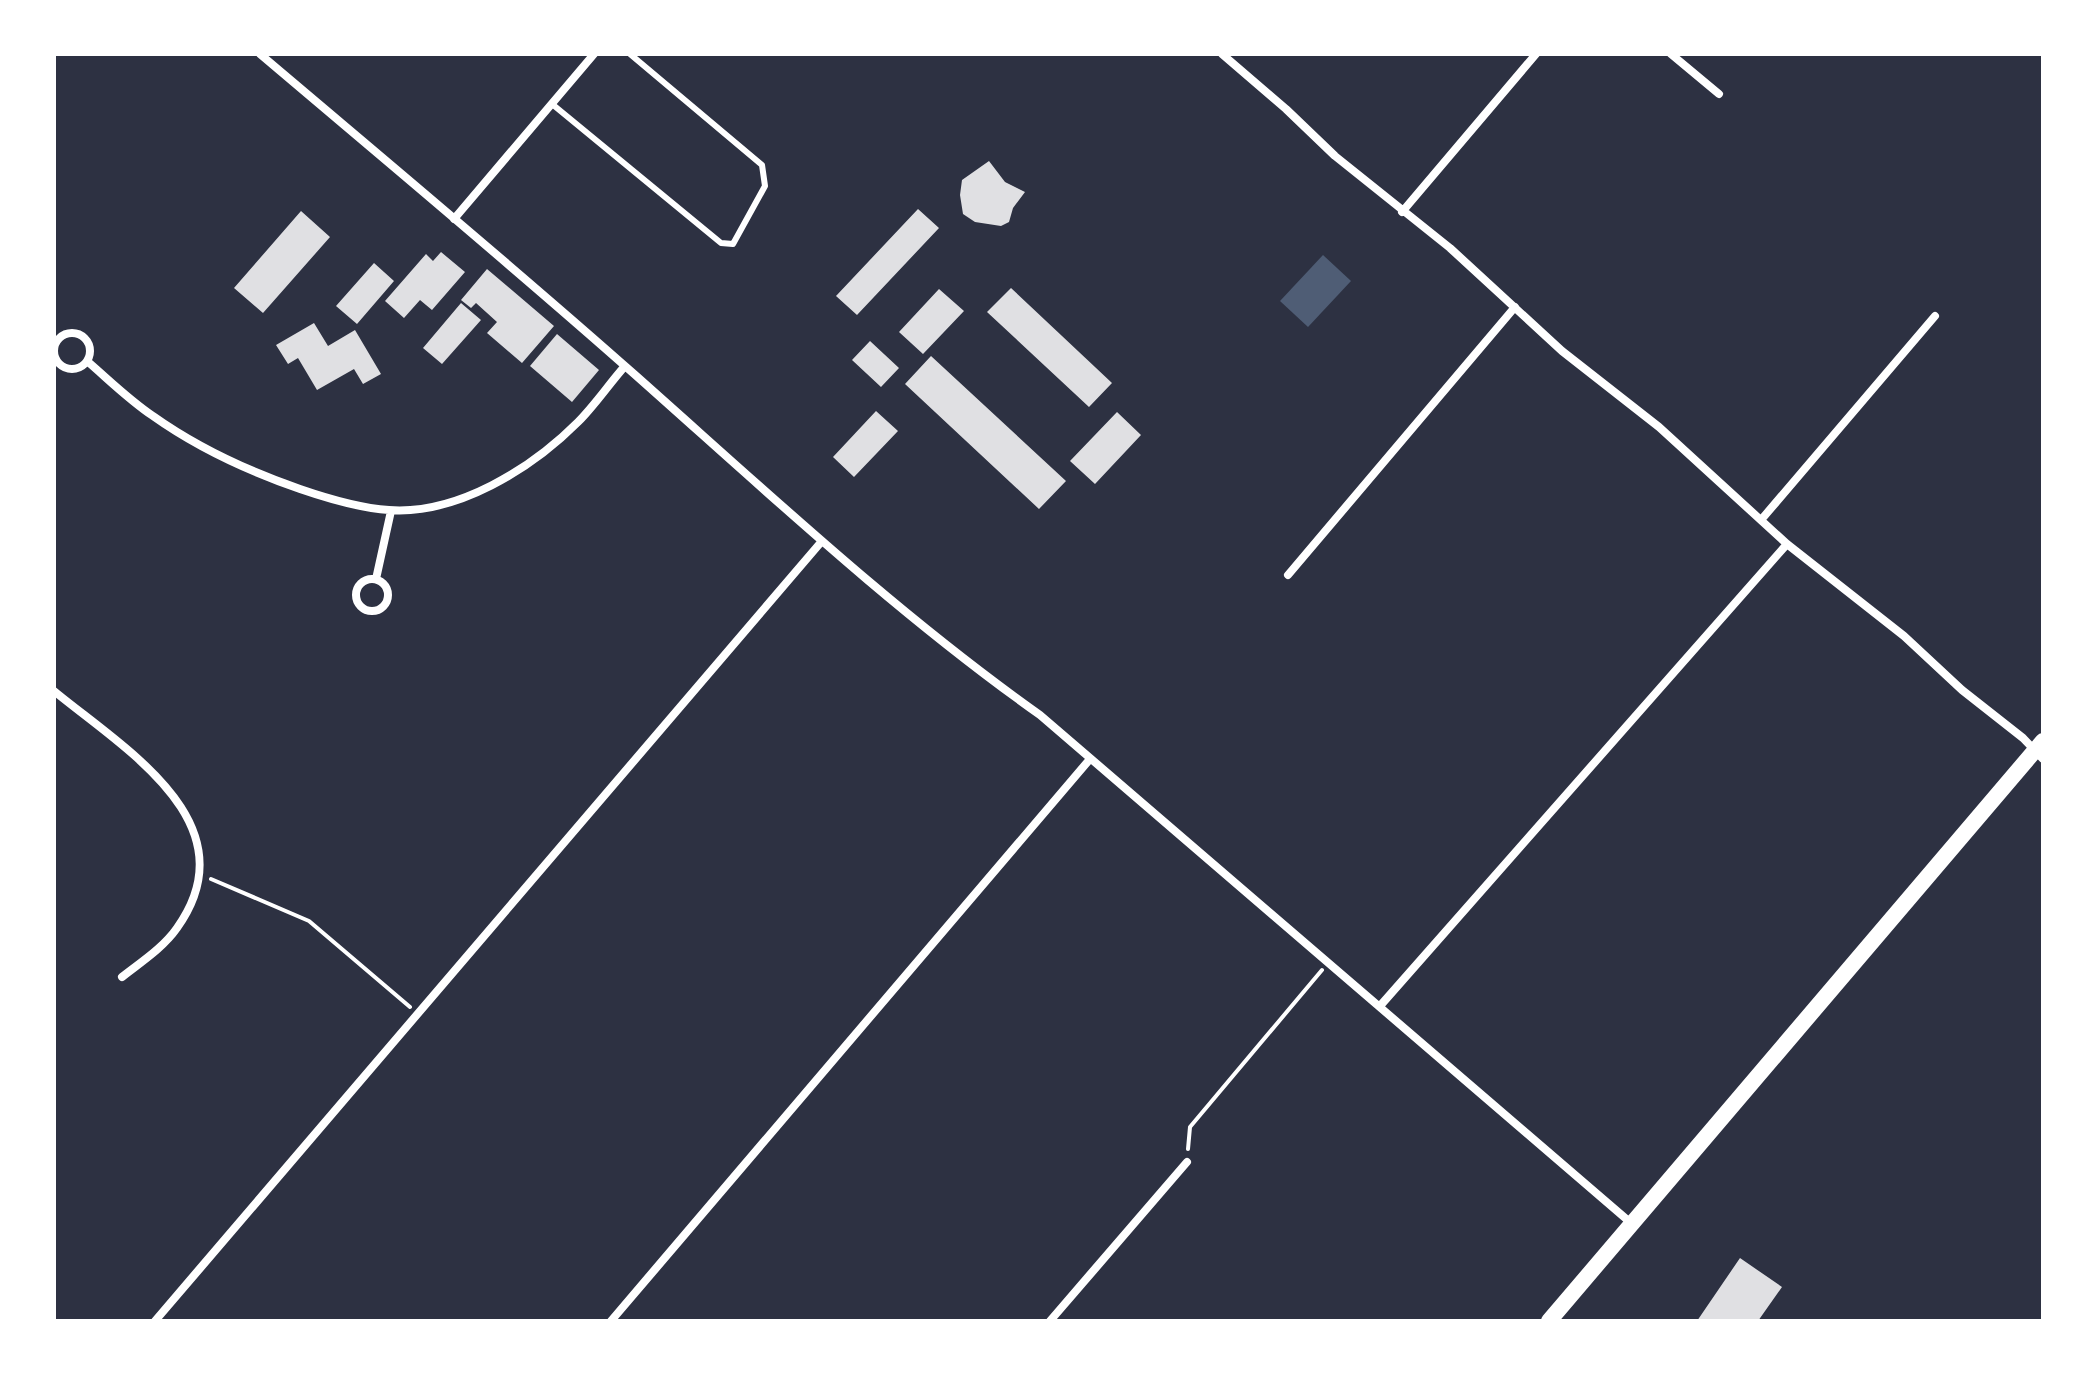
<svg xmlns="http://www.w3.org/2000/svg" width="2097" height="1375" font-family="'Varela Round',sans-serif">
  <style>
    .water { fill: #4f5d75 }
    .building { fill: #e0e0e3 }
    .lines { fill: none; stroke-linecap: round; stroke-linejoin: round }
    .path { stroke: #fff; stroke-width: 4 }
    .service { stroke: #fff; stroke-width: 6 }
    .minor { stroke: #fff; stroke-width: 8 }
    .secondary { stroke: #fff; stroke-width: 16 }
  </style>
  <rect width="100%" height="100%" fill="#2d3142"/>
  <path class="water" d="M1323 255 1351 281 1308 327 1280 301Z"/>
  <path class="building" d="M989 161 1005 182 1025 192 1013 208 1009 222 1001 226 975 222 963 214 960 195 962 180Z
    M918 209 939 228 857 315 836 296Z
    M301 211 330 237 263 313 234 288Z
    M441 252 465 272 432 310 420 300 404 318 385 301 426 254 433 261Z
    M374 263 394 281 357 324 336 306Z
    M487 269 554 326 522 363 487 333 497 322 476 303 471 308 461 300Z
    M1011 288 1112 383 1089 407 987 312Z
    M939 289 964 311 923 354 899 332Z
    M461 303 481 320 442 364 423 348Z
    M314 323 328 346 355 330 381 374 363 384 354 369 317 390 298 358 288 364 276 345Z
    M557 334 599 370 572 402 530 366Z
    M870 341 899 368 881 387 852 360Z
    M931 356 1066 481 1039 509 905 384Z
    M876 411 898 431 854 477 833 457Z
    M1117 412 1141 435 1095 484 1070 461Z
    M1740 1258 1782 1287 1758 1321H1697Z"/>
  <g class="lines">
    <path class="path" d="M211 879 309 921 410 1007
      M1188 1149 1190 1127 1322 970"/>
    <path class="service" d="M552 104 721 243 733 244 765 186 762 165 630 54"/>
    <path class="minor" d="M260 54C385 160 510 264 633 373 765 490 896 613 1040 715L1631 1223
      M1222 54 1286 109 1335 156 1450 248 1562 351 1659 427 1787 544 1904 636 1962 690 2023 738 2043 759
      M1671 54 1719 94
      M1402 212 1536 54
      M454 219 594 54
      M54 351a18 18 0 1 1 36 0a18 18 0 1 1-36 0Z
      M87 361C108 379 129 400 153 416 198 448 248 471 300 489 329 499 359 508 389 510 457 515 531 469 578 422 595 405 609 384 625 366
      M1761 520 1935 316
      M1288 575 1515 307
      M356 595a16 16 0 1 1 32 0a16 16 0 1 1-32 0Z
      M376 579 391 511
      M54 691C123 748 252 823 177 928 163 948 141 962 122 977
      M1380 1006 1787 544
      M155 1321 822 541
      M611 1321 1090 759
      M1050 1321 1187 1162"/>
    <path class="secondary" d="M1549 1321 2043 741"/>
  </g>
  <rect width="2097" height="1375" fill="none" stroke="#ffffff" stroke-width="112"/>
</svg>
